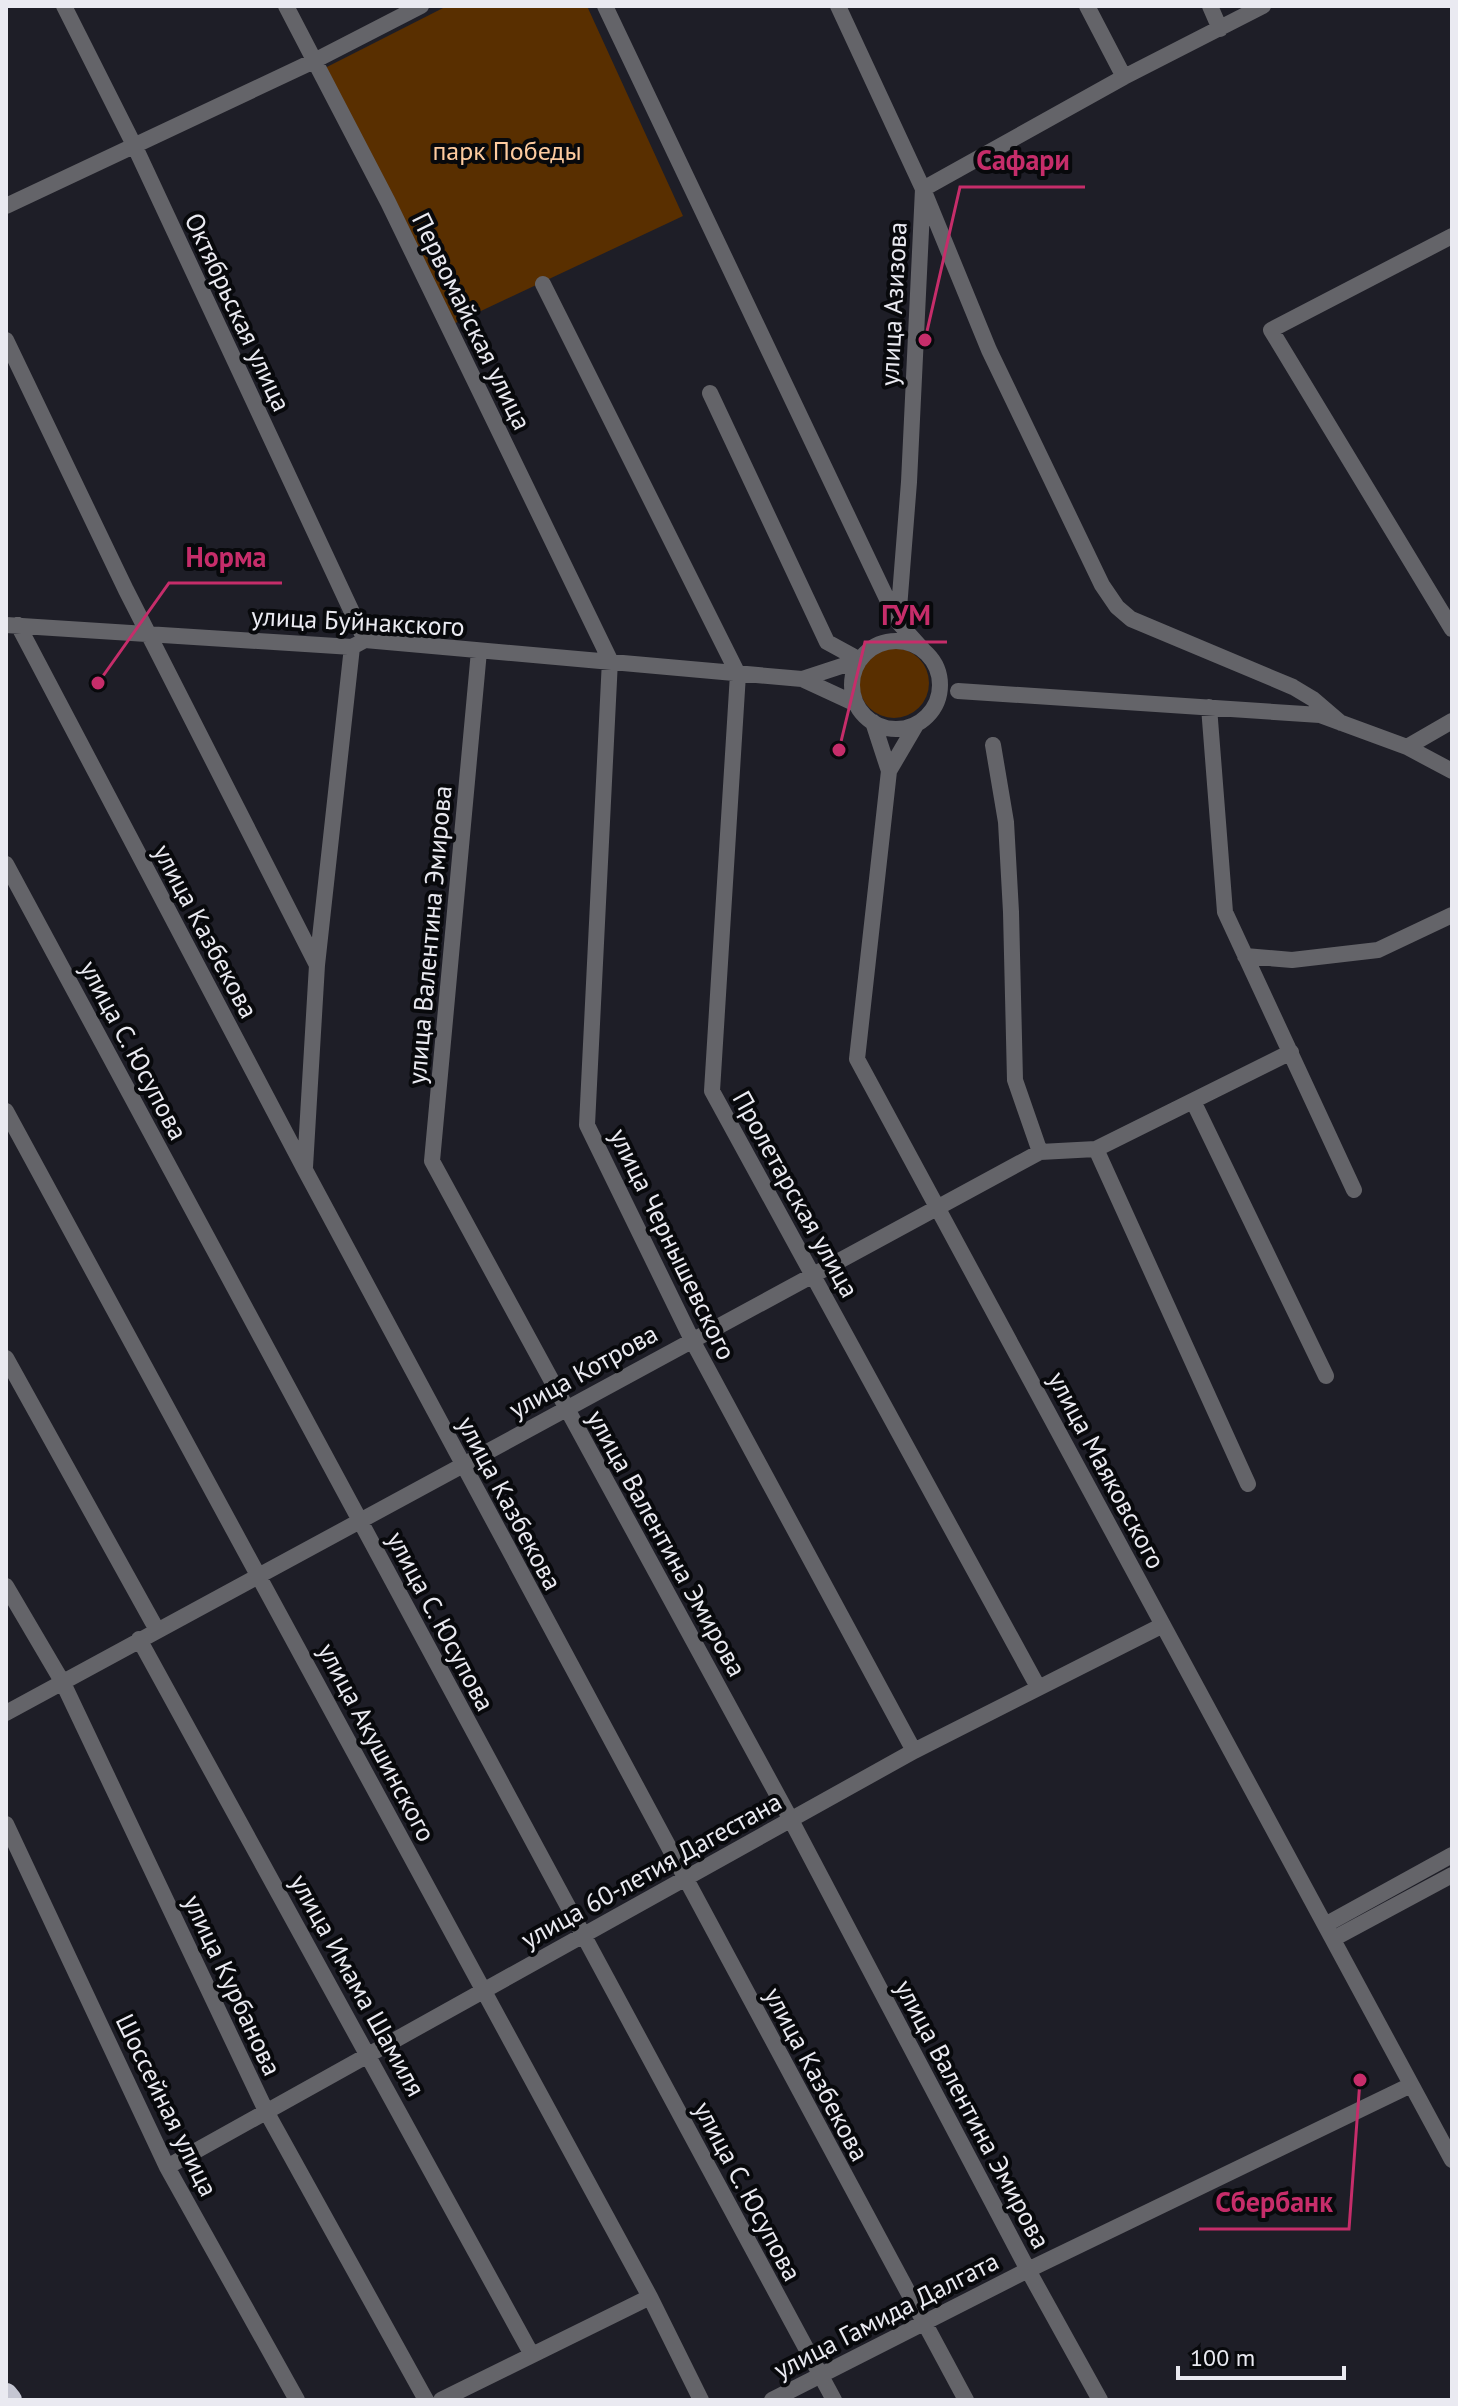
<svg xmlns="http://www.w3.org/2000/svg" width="1458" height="2406" font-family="'PT Sans',sans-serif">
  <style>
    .green { fill: #592f00 }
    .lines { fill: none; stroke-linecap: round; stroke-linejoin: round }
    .minor { stroke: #646469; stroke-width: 16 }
    .highway { stroke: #c5c6d2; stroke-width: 24 }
    .labels { text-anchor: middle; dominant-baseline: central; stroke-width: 8; stroke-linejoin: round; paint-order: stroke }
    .park-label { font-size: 26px; fill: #fecb9f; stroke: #08090c }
    .street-label { font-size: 26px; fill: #eaeaf1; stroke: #08090c }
    .leader { fill: none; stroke: #c62d6a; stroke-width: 3 }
    .callout-dot { fill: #c62d6a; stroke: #08090c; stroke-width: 3 }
    .callout-label { font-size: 28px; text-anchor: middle; font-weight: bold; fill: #c62d6a; stroke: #08090c; stroke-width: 8; stroke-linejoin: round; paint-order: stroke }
  </style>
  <rect width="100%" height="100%" fill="#1e1e27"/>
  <path class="green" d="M447 6H587L683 216 447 327 319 71Z
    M859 683a35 35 0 1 1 70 0a35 35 0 1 1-70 0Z"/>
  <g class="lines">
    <path class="minor" d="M64 6 135 147 365 640
      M286 6 388 202 610 660 587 1125 692 1340 914 1751
      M605 6 898 622 925 652
      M838 6 923 189 909 482 898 621
      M1087 6 1124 77
      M1210 6 1220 29
      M1263 6 1124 77 923 189 989 350 1102 585 1117 607 1131 619 1293 687 1313 699 1341 723
      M6 206 314 61 421 6
      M1452 236 1271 330 1452 629
      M543 284 738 674 712 1091 1038 1687
      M6 340 126 590 317 965
      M710 393 827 642 860 660
      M6 625 352 647 365 640 802 679 860 660
      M18 625 305 1170 966 2400
      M852 685a44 44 0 1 1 88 0a44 44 0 1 1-88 0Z
      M479 651 432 1161 791 1820 1028 2270 1100 2400
      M802 679 856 704
      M958 691 1320 715 1407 747 1452 771
      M1209 707 1225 912 1354 1190
      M873 722 889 771 916 725
      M993 745 1006 822 1011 912 1015 1080 1040 1152
      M1407 747 1452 721
      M889 771 857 1059 1452 2160
      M6 864 834 2400
      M1245 956 1292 960 1378 950 1452 915
      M1193 1101 1326 1376
      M6 1111 650 2297 701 2400
      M1096 1149 1248 1484
      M305 1167 317 965 352 647
      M6 1358 157 1630
      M6 1586 63 1683 266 2111 426 2400
      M139 1639 532 2355
      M6 1713 1040 1152 1096 1149 1291 1052
      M6 1824 167 2167 297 2400
      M1325 1925 1452 1855
      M1333 1939 1452 1875
      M167 2167 914 1751 1163 1625
      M441 2400 650 2297
      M772 2400 1028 2270 1411 2085"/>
    <path class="highway" d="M6 2395 10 2400"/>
  </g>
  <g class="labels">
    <g class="park-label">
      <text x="507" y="150">парк Победы</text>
    </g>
    <g class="street-label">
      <text transform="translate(893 304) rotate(-87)">улица Азизова</text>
      <text transform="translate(238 312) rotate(65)">Октябрьская улица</text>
      <text transform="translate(472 321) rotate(64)">Первомайская улица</text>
      <text transform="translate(358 621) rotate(3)">улица Буйнакского</text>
      <text transform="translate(206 931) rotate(62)">улица Казбекова</text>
      <text transform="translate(429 935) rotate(-85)">улица Валентина Эмирова</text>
      <text transform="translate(134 1050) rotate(62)">улица С. Юсупова</text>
      <text transform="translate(796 1194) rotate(61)">Пролетарская улица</text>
      <text transform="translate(673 1244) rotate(64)">улица Чернышевского</text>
      <text transform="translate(583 1371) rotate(-29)">улица Котрова</text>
      <text transform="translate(1107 1470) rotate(62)">улица Маяковского</text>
      <text transform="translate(510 1503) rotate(62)">улица Казбекова</text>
      <text transform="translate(667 1543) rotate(61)">улица Валентина Эмирова</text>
      <text transform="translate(441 1621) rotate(62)">улица С. Юсупова</text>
      <text transform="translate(377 1742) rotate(62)">улица Акушинского</text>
      <text transform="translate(651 1870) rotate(-29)">улица 60-летия Дагестана</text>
      <text transform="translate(233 1985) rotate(65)">улица Курбанова</text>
      <text transform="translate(358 1985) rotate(61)">улица Имама Шамиля</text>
      <text transform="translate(817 2074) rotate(62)">улица Казбекова</text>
      <text transform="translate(167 2105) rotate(64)">Шоссейная улица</text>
      <text transform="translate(973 2114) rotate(62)">улица Валентина Эмирова</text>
      <text transform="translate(748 2191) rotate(62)">улица С. Юсупова</text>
      <text transform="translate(886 2315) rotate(-27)">улица Гамида Далгата</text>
    </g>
  </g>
  <path class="leader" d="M925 340L960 187H1085M98 683L169 583H282M839 750L865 642H947M1360 2080L1349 2229H1199"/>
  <g class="callout-dot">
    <circle cx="925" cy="340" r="8"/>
    <circle cx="98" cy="683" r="8"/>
    <circle cx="839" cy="750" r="8"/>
    <circle cx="1360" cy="2080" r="8"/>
  </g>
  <g class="callout-label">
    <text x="1023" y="170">Сафари</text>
    <text x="226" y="567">Норма</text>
    <text x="906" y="625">ГУМ</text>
    <text x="1274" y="2212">Сбербанк</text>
  </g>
  <rect width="1458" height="2406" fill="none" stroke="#eaeaf1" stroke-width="16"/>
  <path d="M1178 2366v12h166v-12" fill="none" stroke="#eaeaf1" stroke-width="4"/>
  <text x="1190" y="2366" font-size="24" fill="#eaeaf1" stroke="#08090c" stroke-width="6" paint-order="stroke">100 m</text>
</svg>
